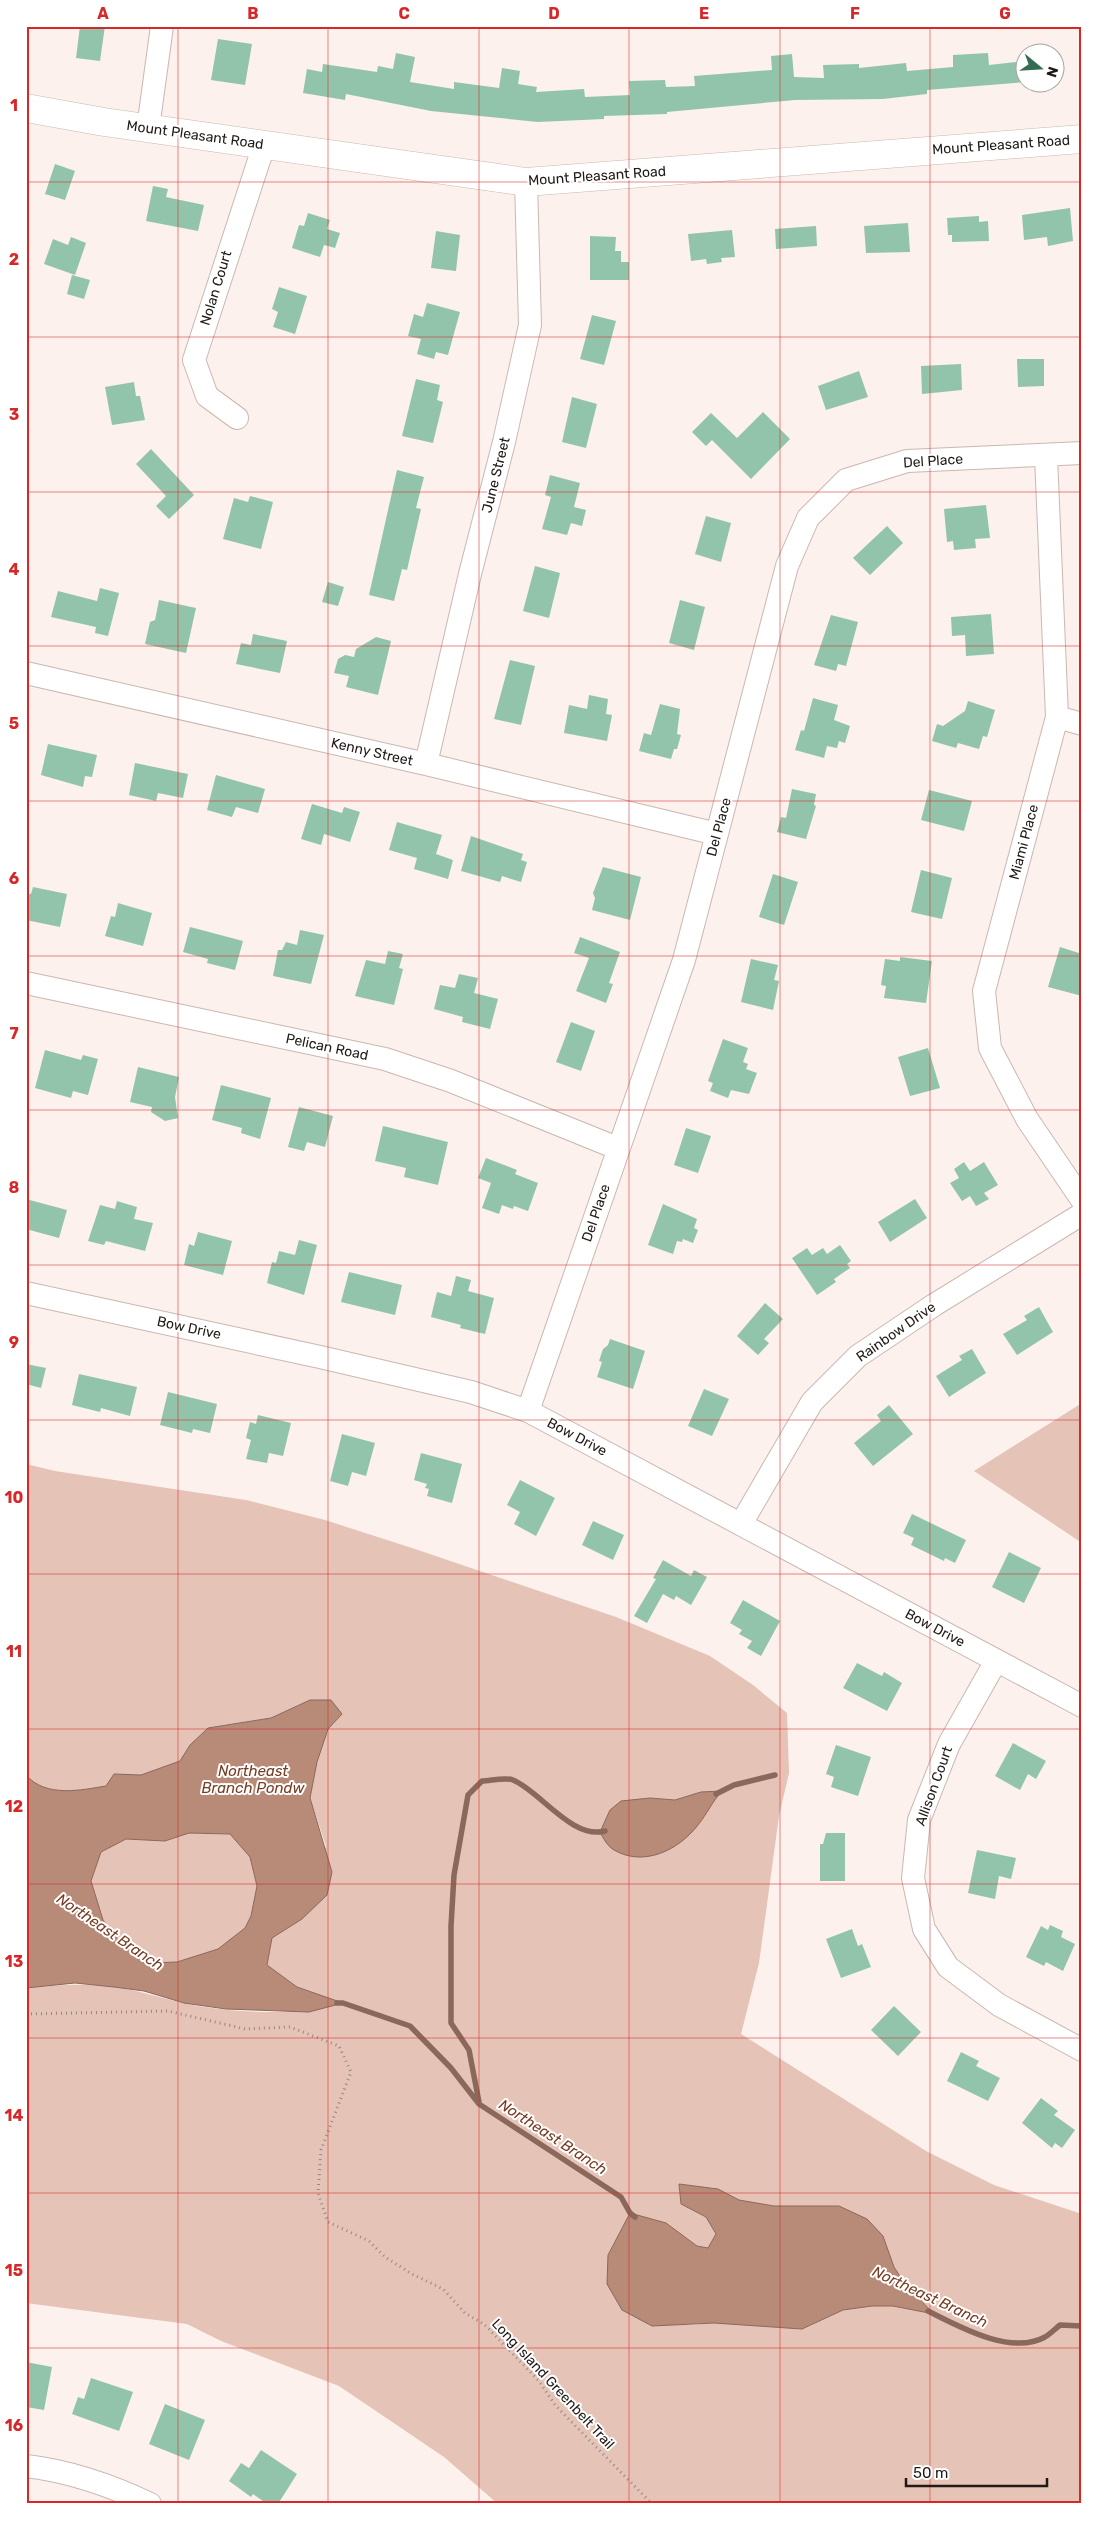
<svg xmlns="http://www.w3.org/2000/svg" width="1108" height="2530" font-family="Rubik,sans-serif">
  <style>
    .green { fill: #e5c3b6; fill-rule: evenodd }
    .water { fill: #b88a78; stroke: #8a685b; fill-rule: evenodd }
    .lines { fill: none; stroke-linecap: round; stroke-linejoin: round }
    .stream { stroke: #8a685b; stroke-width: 5.5 }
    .building { fill: #92c4ac }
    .minor-casing { stroke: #c9b8b1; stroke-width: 24 }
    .tertiary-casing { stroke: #c9b8b1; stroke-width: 29 }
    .path { stroke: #928985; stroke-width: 3; stroke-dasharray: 1 4; stroke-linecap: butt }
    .minor { stroke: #fff; stroke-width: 22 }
    .tertiary { stroke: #fff; stroke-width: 28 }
    .grid { fill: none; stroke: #d62828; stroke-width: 1; stroke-opacity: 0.55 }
    .labels { text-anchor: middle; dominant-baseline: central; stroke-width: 4; stroke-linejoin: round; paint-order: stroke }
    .street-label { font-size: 14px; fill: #201a17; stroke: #fff }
    .water-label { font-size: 15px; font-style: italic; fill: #793c22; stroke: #fff }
    .neatline { fill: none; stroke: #d62828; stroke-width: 2 }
    .grid-label { font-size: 16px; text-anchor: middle; font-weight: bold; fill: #d62828 }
  </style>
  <rect width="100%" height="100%" fill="#fdf1ed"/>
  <path class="green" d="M1082 1403V1543L974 1471Z
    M26 1464 55 1471 246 1500 325 1520 418 1550 616 1617 710 1656 753 1685 787 1713 789 1773 779 1816 759 1963 741 2034 926 2151 994 2185 1082 2214V2504H498L444 2457 339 2386 221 2341 187 2324 26 2303V1988C57 1985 83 1983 113 1987 138 1990 160 1998 184 2003 228 2013 299 2017 342 2003L297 1987 267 1965 272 1938 302 1919 326 1846 310 1798 317 1762 328 1729 342 1714 310 1700 271 1718 208 1728 190 1745 180 1761 141 1775 114 1774 107 1786C81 1790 46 1798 26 1775ZM701 1792 710 1804 697 1826 650 1798 675 1800ZM679 2184 718 2189 739 2200 774 2206H839L883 2236 894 2267 905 2284 934 2314 893 2306H872L843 2310 802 2329 714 2323 688 2325 608 2255 630 2213 666 2223 697 2246 708 2248 716 2235 706 2217 681 2204Z
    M189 1833 230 1834 250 1856 257 1886 251 1916 245 1928 218 1949 177 1962 148 1963 118 1940 103 1920 91 1881 101 1852 126 1839 165 1841Z"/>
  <path class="water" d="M310 1700H331L342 1714 328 1729 317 1762 310 1798 332 1872 327 1895 302 1919 272 1938 267 1965 297 1987 343 2003 309 2012 226 2009 184 2003 144 1991 114 1987 75 1983 26 1988V1775C46 1798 81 1790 106 1786L114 1774 141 1775 180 1761 190 1745 208 1728 271 1718ZM189 1833 230 1834 250 1857 257 1886 251 1916 245 1928 218 1949 177 1962 148 1963 118 1940 103 1920 91 1881 101 1852 126 1839 165 1841Z
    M722 1791C712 1802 707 1814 698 1825 678 1851 643 1867 614 1850 608 1847 603 1838 600 1832L610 1810 621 1801 650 1798 675 1800 701 1792Z
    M679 2184 718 2189 739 2200 774 2206H839L867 2219 883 2236 894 2267 905 2284 934 2314 893 2306H872L843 2310 802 2329 714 2323 652 2326 622 2310 607 2284 608 2255 630 2213 666 2223 697 2246 708 2248 716 2234 706 2217 681 2204Z"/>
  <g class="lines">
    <path class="stream" d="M716 1794 734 1785 775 1775
      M337 2003H343L410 2026 451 2068 479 2104 621 2197 630 2213 635 2217
      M479 2102 469 2050 451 2023V1926L454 1875 468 1795 482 1781C490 1781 505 1777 513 1780 540 1791 572 1840 605 1831
      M928 2311C958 2326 1011 2356 1045 2337 1050 2334 1055 2329 1060 2325L1082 2326"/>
  </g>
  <path class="building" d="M80 26H105L100 61 76 58Z
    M218 39 252 44 245 85 211 80Z
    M396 53 415 57 410 82 454 89V82L499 88 502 68 520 71 518 84 537 87 536 92 584 89 585 97 630 95 629 81 665 80 666 87 695 86 694 76 772 70 771 56 792 54 794 77 824 78 823 65 859 64V68L906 63 907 71 953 67V55L988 53 989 65 1026 61V82L927 90V94L883 99 795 100 667 112V114L604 116V119L538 122 431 111 346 94 345 100 303 93 307 69 322 72 323 64 377 72 378 66 393 69Z
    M55 164 75 171 65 200 45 194Z
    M153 186 168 189 166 197 204 205 198 231 146 221Z
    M1070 208 1073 241 1048 246 1047 237 1024 240 1022 215Z
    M308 213 330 220 327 229 340 233 335 248 324 245 320 257 292 248 299 225 304 226Z
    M979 216V222L988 221 989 241 952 242V235H948L947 218Z
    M908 223 910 252 866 253 864 226Z
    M816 226 817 246 776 249 775 229Z
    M732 230 735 257 721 258 722 262 707 264 706 259 691 261 688 234Z
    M436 231 460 235 456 271 431 268Z
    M590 236 616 237 615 251H621V262H629V280H590Z
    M71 237 86 243 75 275 44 264 53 239 68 245Z
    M72 275 90 280 84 299 67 294Z
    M279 287 307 296 295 334 273 327 278 312 272 309Z
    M427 303 460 312 448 355 436 352 434 359 417 354 421 339 408 336 414 314 423 317Z
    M592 315 616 321 604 365 580 359Z
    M1017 359H1044V386L1018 387Z
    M961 364 962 390 922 394 921 366Z
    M859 371 868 397 826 410 818 386Z
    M416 379 440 385 437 400 443 402 433 443 402 436Z
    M134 382 136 396H140L145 420 112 425 105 387Z
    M572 397 597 404 586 448 562 442Z
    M763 412 790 439 751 479 712 440 706 446 692 432 711 413 737 438Z
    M151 449 194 495 169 519 156 506 166 496 136 464Z
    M397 470 424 477 416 508 421 509 407 570 402 569 394 601 369 595Z
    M550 475 580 483 574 507 586 510 582 526 571 523 567 535 542 529 551 497 545 495Z
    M250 496 273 502 261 549 223 539 234 498 248 502Z
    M986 505 990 538 975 539 976 548 954 550 953 541 947 542 944 509Z
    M706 516 731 523 721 562 695 554Z
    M887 526 903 543 870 575 853 558Z
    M535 566 560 573 549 618 523 611Z
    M328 582 344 587 338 606 322 602Z
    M100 588 119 593 108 636 95 633 96 627 51 617 58 591 97 601Z
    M159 600 196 608 186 653 145 644 150 622 155 620Z
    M680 600 705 607 694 650 669 643Z
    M991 614 994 654 966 656 965 635 952 636 951 617Z
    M831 615 858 622 846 666 838 664 836 671 814 665Z
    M253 634 287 641 280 673 236 664 241 643 251 645Z
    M376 637 391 641 378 695 346 687 349 676 334 673 338 659 345 655 354 657 356 649Z
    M510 660 535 666 521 725 494 719Z
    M589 695 608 699 606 714 612 715 607 741 564 733 569 705 587 709Z
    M813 698 838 705 834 720 850 726 845 743 839 741 837 748 827 746 824 758 795 750 801 730 804 731Z
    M968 701 995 710 987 737 983 736 979 749 958 743 956 748 932 741 937 724 943 726 965 711Z
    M660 704 680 709 677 734 681 735 677 749H674L671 759 639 751 644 733 651 735Z
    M48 744 97 755 92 777 85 776 83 787 41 775Z
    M135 763 188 774 183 798 158 793 156 801 129 795Z
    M216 775 265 789 258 813 236 807 232 817 207 810Z
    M792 789 816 794 814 805 816 806 806 839 777 832 781 817 786 818Z
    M929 790 972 801 964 831 921 820Z
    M312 804 342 813 344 807 360 812 350 842 324 834 321 845 301 839Z
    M397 822 442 835 436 854 453 860 448 879 414 869 417 858 389 850Z
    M471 836 523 854 521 860 527 862 521 882 502 876 500 882 461 871Z
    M603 867 641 877 630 920 592 910 595 898 593 893Z
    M921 870 952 878 942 919 911 912Z
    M773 874 798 882 784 925 759 917Z
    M33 887 67 894 60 927 26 920V893L31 894Z
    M118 903 152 913 143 946 105 936 111 916 115 917Z
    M190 927 243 941 235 970 207 963 208 959 183 952Z
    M300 930 324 935 311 984 273 976 278 950H282L286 942 297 945Z
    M580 937 620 952 609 983 613 984 606 1003 576 991 589 958 574 953Z
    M1060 947 1082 954V996L1048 987Z
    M388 951 403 954 399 968 403 969 394 1005 355 996 366 960 385 964Z
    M900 957 932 961 926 1003 884 998 886 986 881 985 885 959 900 961Z
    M751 959 778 965 774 980 779 981 773 1010 741 1002Z
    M459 974 478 978 474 993 498 999 490 1029 462 1022 463 1017 434 1009 440 985 455 988Z
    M571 1022 595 1031 581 1071 556 1062Z
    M723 1039 748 1048 743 1062 748 1064 746 1069 757 1073 749 1094 731 1090 728 1098 710 1091 713 1083 708 1081Z
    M928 1048 940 1088 910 1096 898 1057Z
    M45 1050 81 1060 83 1055 98 1059 88 1095 73 1091 71 1098 35 1088Z
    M138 1067 179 1077 175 1097 178 1118 165 1121 151 1112 152 1107 130 1102Z
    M221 1085 271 1098 260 1139 241 1133 242 1128 212 1120Z
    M299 1107 333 1116 325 1147 307 1142 304 1151 288 1147Z
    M383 1126 448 1142 438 1185 404 1177 406 1168 375 1161Z
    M686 1128 711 1136 698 1173 674 1165Z
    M486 1158 517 1170 515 1174 538 1183 528 1211 514 1206 513 1209 502 1205 499 1214 482 1208 491 1183 478 1178Z
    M964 1162 970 1171 984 1162 998 1185 984 1193 989 1199 976 1206 970 1196 962 1201 950 1183 959 1178 954 1169Z
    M26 1199 67 1210 59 1238 26 1229Z
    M915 1199 927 1218 890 1242 878 1222Z
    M117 1201 137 1207 134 1219 153 1223 145 1251 106 1241 104 1245 88 1241 100 1205 115 1209Z
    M663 1204 697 1219 694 1228 698 1230 693 1243 683 1239 682 1242 677 1241 673 1254 648 1245Z
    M198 1232 232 1241 223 1275 184 1265 189 1244 194 1246Z
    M299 1240 317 1245 304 1295 267 1283 272 1262 276 1263 279 1251 295 1255Z
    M840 1245 851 1261 847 1264 850 1268 834 1279 836 1282 817 1295 792 1258 807 1248 812 1255 823 1248 827 1254Z
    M349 1272 402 1285 395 1315 341 1302Z
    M456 1276 471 1280 468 1291 494 1298 485 1334 460 1328 461 1325 431 1317 437 1292 451 1296Z
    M765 1303 783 1319 764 1339 769 1343 758 1355 737 1336Z
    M1039 1307 1053 1332 1017 1355 1003 1334 1027 1320 1024 1316Z
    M610 1339 645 1351 633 1389 597 1377 602 1362 599 1361 603 1349 608 1345Z
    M972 1349 986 1373 949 1397 936 1376 962 1360 959 1356Z
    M26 1364 46 1368 41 1388 26 1384Z
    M79 1374 137 1387 130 1416 101 1408 100 1412 72 1405Z
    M704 1389 729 1399 712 1436 688 1426Z
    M168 1392 217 1404 210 1433 193 1429 192 1433 160 1425Z
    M889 1405 913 1434 873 1466 854 1443 881 1421 877 1415Z
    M258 1415 291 1423 283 1456 269 1453 267 1463 246 1459 251 1440 246 1438 250 1422 256 1424Z
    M342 1434 375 1443 366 1476 352 1472 348 1486 330 1481Z
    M421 1453 462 1464 452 1503 427 1496 429 1489 425 1488 427 1484 414 1480Z
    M520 1480 555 1498 536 1536 514 1524 520 1512 507 1505Z
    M912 1514 966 1540 955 1563 945 1558 944 1561 911 1545 914 1538 903 1533Z
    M593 1521 624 1535 613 1560 582 1545Z
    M1009 1552 1041 1568 1024 1603 992 1587Z
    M663 1560 691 1576 694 1570 707 1577 691 1605 676 1596 674 1600 663 1594 647 1623 634 1616 656 1579 653 1578Z
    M743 1600 780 1621 761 1656 747 1648 752 1641 739 1634 742 1630 730 1623Z
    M857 1663 882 1676 884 1672 902 1683 887 1711 843 1688Z
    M1013 1743 1046 1761 1036 1779 1028 1774 1020 1790 995 1776Z
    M836 1745 871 1757 858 1796 831 1787 834 1777 826 1774Z
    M826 1833H845V1881H820V1844H823Z
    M977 1850 1016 1858 1011 1879 999 1876 995 1899 968 1893Z
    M1050 1925 1063 1931 1061 1937 1075 1944 1063 1971 1046 1962 1044 1966 1026 1957 1041 1926 1048 1930Z
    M852 1929 858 1946 862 1944 871 1967 841 1978 826 1939Z
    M894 2006 921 2032 898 2056 871 2030Z
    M961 2052 979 2061 976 2066 1000 2078 988 2101 947 2081Z
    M1041 2098 1058 2111 1054 2115 1075 2130 1062 2148 1055 2143 1052 2148 1022 2123Z
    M26 2362 52 2367 44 2410 26 2407Z
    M91 2378 133 2392 119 2431 72 2414 78 2397 84 2399Z
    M165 2404 205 2420 189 2460 149 2444Z
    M261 2450 297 2474 278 2504H267L253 2494 251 2497 229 2481 241 2463 249 2468Z"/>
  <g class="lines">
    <g class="minor-casing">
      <path id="minor" d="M148 128 162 26
        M237 418 207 396 194 360 264 145
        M1046 456 1057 717 984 991 990 1048 1027 1119 1082 1200
        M26 673 426 764 717 834
        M1057 717 1082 724
        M426 764 470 574 504 442 530 325 526 182
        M26 983 385 1059 451 1081 617 1148
        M26 1293 320 1357 471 1392 528 1411 1082 1706
        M528 1411 684 960 787 566 808 518 846 480 907 461 1082 453
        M741 1524 812 1402 858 1356 934 1305 1082 1214
        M996 1661 949 1744 919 1820 913 1878 924 1929 948 1967 999 2005 1082 2050
        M26 2466C69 2471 110 2485 150 2504"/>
    </g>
    <g class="tertiary-casing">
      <path id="tertiary" d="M26 108 104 122 526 182 1082 139"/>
    </g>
    <path class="path" d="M26 2014 168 2011 245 2029 290 2027 339 2046 351 2072 321 2150 318 2193 328 2222 369 2241 385 2257 412 2274 443 2289 465 2313 485 2325 539 2381 555 2405 652 2504"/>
    <use href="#minor" class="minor"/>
    <use href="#tertiary" class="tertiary"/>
  </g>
  <path class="grid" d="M178 26V2504M328 26V2504M479 26V2504M629 26V2504M780 26V2504M930 26V2504M26 182H1082M26 337H1082M26 492H1082M26 646H1082M26 801H1082M26 956H1082M26 1110H1082M26 1265H1082M26 1420H1082M26 1574H1082M26 1729H1082M26 1884H1082M26 2038H1082M26 2193H1082M26 2348H1082"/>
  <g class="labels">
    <g class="street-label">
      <text transform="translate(195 135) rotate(8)">Mount Pleasant Road</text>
      <text transform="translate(1001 145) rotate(-4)">Mount Pleasant Road</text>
      <text transform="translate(597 176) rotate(-4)">Mount Pleasant Road</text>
      <text transform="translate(216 288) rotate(-73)">Nolan Court</text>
      <text transform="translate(933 461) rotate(-4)">Del Place</text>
      <text transform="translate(496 475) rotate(-76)">June Street</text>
      <text transform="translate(372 752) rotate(13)">Kenny Street</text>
      <text transform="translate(719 827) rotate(-75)">Del Place</text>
      <text transform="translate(1024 842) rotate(-75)">Miami Place</text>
      <text transform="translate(327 1047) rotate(12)">Pelican Road</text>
      <text transform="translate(596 1213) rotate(-71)">Del Place</text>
      <text transform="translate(189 1328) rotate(12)">Bow Drive</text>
      <text transform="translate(896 1332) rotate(-35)">Rainbow Drive</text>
      <text transform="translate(577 1437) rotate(28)">Bow Drive</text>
      <text transform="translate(935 1628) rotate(28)">Bow Drive</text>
      <text transform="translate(934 1786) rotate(-70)">Allison Court</text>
      <text transform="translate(553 2384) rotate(47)">Long Island Greenbelt Trail</text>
    </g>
    <g class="water-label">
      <text x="253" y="1771">Northeast<tspan x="253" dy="17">Branch Pondw</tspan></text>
      <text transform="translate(110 1932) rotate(34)">Northeast Branch</text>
      <text transform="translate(553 2137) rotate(33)">Northeast Branch</text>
      <text transform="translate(930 2297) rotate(25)">Northeast Branch</text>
    </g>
  </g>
  <rect width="1108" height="2530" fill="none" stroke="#ffffff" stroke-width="55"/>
  <g transform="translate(1040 68) rotate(108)"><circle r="24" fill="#ffffff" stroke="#a6a3a2"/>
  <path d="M0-4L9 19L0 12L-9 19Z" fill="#336c53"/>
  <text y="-8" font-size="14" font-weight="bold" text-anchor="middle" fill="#201a17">N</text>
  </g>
  <path d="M906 2478v8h141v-8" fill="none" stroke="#201a17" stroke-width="2.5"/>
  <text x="913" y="2478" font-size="15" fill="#201a17" stroke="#ffffff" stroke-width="4" paint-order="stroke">50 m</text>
  <rect x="28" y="28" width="1052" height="2474" class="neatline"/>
  <g class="grid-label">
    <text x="103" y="19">A</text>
    <text x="253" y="19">B</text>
    <text x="404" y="19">C</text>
    <text x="554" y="19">D</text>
    <text x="704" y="19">E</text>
    <text x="855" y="19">F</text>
    <text x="1005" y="19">G</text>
    <text x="14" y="111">1</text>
    <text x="14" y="265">2</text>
    <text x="14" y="420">3</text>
    <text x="14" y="575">4</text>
    <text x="14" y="729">5</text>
    <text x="14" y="884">6</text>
    <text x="14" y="1039">7</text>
    <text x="14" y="1193">8</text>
    <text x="14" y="1348">9</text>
    <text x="14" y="1503">10</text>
    <text x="14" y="1657">11</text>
    <text x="14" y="1812">12</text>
    <text x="14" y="1967">13</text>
    <text x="14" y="2121">14</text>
    <text x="14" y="2276">15</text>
    <text x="14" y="2431">16</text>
  </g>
</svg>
